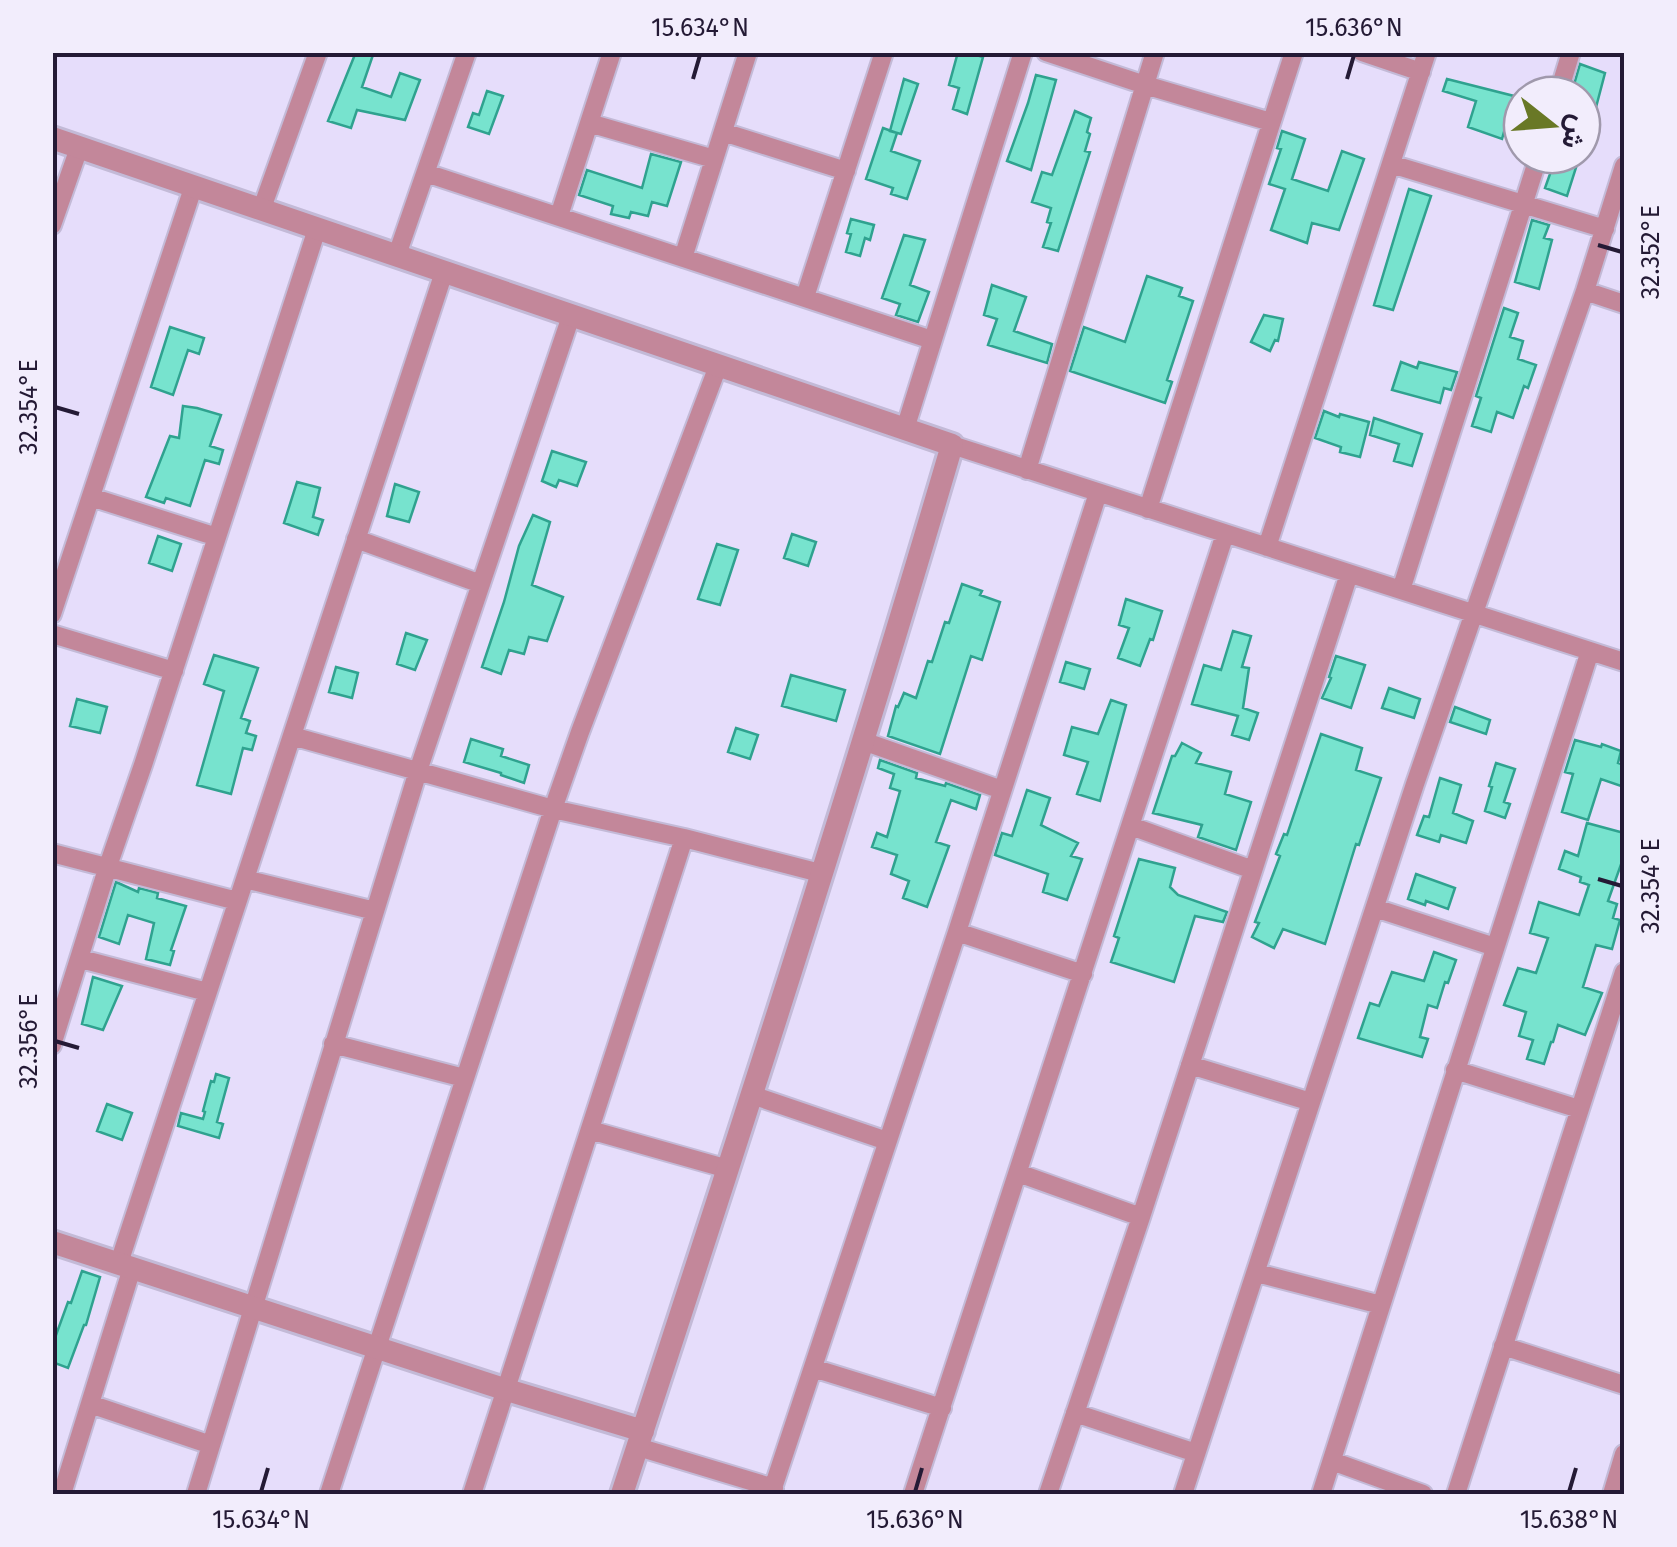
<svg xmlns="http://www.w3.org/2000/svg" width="1677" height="1547" font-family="'Fira Sans',Vazirmatn,sans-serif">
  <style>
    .building { fill: #77e3ce; stroke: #2fa28f; stroke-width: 2.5 }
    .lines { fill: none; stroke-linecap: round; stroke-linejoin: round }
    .minor-casing { stroke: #c3bad7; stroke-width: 22 }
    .tertiary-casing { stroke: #c3bad7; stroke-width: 28 }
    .minor { stroke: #c3879a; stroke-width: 18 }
    .tertiary { stroke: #c3879a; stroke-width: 22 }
    .ticks { fill: none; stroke: #241a35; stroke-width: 4 }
    .neatline { fill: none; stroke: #241a35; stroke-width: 4 }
    .ticks-label { font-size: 25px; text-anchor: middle; fill: #241a35 }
  </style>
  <rect width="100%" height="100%" fill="#e6ddfb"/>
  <path class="building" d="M356 52H374L362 87 391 97 400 73 420 80 405 120 357 110 351 128 328 121Z
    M958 52H977L976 55 983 57 967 114 953 109 959 88 949 85Z
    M1580 64 1605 73 1594 115 1582 111V95H1571Z
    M1036 75 1056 80 1031 170 1007 161 1028 103Z
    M904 79 918 84 901 134 890 131Z
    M1447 79 1514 96 1502 139 1468 127 1476 101 1443 91Z
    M487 91 503 96 489 134 468 127 473 113 479 115Z
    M1075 111 1091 118 1087 132 1090 134 1085 151 1090 152 1058 251 1043 247 1051 223 1047 222 1051 208 1032 202 1042 172 1052 175Z
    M883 128 897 133 891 151 920 161 907 199 891 194 893 188 866 179Z
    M1282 131 1305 139 1292 179 1328 191 1342 151 1364 159 1339 230 1312 223 1307 243 1271 230 1285 189 1269 184 1281 149 1277 148Z
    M651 154 681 162 667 206 652 202 648 216 631 212 629 218 611 214 613 206 579 195 587 170 642 188Z
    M1551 155H1580L1567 196 1545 188 1550 174 1547 172Z
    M1409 189 1431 196 1393 310 1374 305Z
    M851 219 874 225 870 240 865 238 860 256 846 252 851 234 847 233Z
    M1532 220 1549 225 1544 238 1552 240 1539 289 1515 282Z
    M904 235 925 240 910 285 929 292 918 322 896 315 900 304 882 298Z
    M1147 276 1182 288 1179 296 1193 301 1167 380 1172 382 1165 403 1070 371 1084 327 1125 342Z
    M992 285 1026 297 1014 331 1052 344 1047 363 988 345 997 319 984 315Z
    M1504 308 1518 313 1510 337 1523 341 1518 359 1536 365 1528 388 1524 386 1513 418 1497 412 1491 432 1472 426 1481 398 1476 396Z
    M1264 315 1283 319 1278 341 1275 340 1270 351 1251 342Z
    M170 327 204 338 199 354 188 350 173 395 151 387Z
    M1401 362 1417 368 1419 362 1457 372 1451 390 1444 388 1440 403 1392 390Z
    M183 406 197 408 221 415 210 446 223 450 219 464 205 460 190 506 166 498 164 503 146 497 170 436 179 438Z
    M1324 411 1339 417 1340 414 1369 422 1360 457 1340 452 1341 447 1315 438Z
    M1374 418 1422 434 1412 466 1394 461 1399 444 1370 435Z
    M552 451 586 462 577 486 559 480 556 487 542 481Z
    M297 482 320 488 313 517 323 520 318 535 284 523Z
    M395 484 419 492 409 522 387 516Z
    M533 515 550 522 532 585 563 597 547 641 529 637 524 654 509 650 501 674 482 667 504 602 519 546Z
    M792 534 816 542 808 566 784 558Z
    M158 536 181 544 172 571 149 563Z
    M717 544 738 550 720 605 698 599Z
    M962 584 982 591 980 595 1000 602 982 660 971 656 940 754 888 736 896 706 898 707 904 693 916 698 928 661 932 662 945 622 949 623Z
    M1126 599 1162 611 1153 640 1150 639 1140 666 1118 658 1129 628 1119 625Z
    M1233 631 1251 636 1242 667 1249 668 1243 708 1258 713 1249 740 1232 735 1238 716 1192 704 1204 665 1221 670Z
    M406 633 427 640 415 670 397 664Z
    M214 655 258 668 241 718 250 721 246 733 256 736 252 750 243 748 231 794 197 785 224 691 204 684Z
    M1336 656 1365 665 1351 708 1322 698 1331 678 1329 677Z
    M1066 662 1090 669 1084 689 1060 682Z
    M336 667 358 673 352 698 329 692Z
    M791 675 845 690 836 721 782 706Z
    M1389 688 1420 699 1414 718 1382 708Z
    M77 699 107 707 100 733 70 726Z
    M1111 700 1126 705 1100 801 1077 794 1088 762 1064 755 1072 727 1098 734Z
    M1455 707 1490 720 1486 734 1450 722Z
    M736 728 758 735 750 759 728 752Z
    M1321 734 1362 748 1356 770 1381 778 1359 845 1356 844 1325 944 1283 929 1274 948 1252 937 1259 923 1255 922 1280 856 1276 854 1284 834 1287 835Z
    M471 739 503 749 501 756 529 765 524 783 501 775V773L464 762Z
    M1575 740 1601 747 1602 744 1621 751 1618 763 1624 765V787L1601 779 1588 820 1562 812 1573 774 1565 772Z
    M1182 743 1201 753 1196 763 1231 772 1225 794 1251 802 1236 850 1198 837 1202 825 1153 813 1172 756H1175Z
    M880 760 917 773 916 778 945 786 946 783 980 795 976 809 951 800 936 842 949 846 927 907 903 898 909 881 891 874 897 855 872 847 877 833 887 837 900 791 890 788 894 774 878 768Z
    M1496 763 1515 769 1504 802 1510 804 1505 818 1485 811 1492 787 1489 786Z
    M1440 778 1461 785 1453 813 1473 821 1466 843 1441 835 1439 842 1417 835 1424 816 1429 817Z
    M1027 790 1050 798 1041 825 1078 843 1071 856 1082 859 1067 900 1043 892 1048 874 995 855 1002 833 1012 836Z
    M1587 823 1624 833V856L1608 901 1617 904 1613 918 1620 920 1612 949 1596 945 1583 987 1602 993 1585 1035 1558 1025 1553 1042H1551L1544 1064 1527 1059 1533 1040 1519 1036 1526 1012 1504 1005 1518 968 1536 973 1548 938 1530 933 1539 902 1579 915 1589 885 1580 882 1581 877 1559 869 1565 851 1578 856Z
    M1139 859 1175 868 1170 887 1178 895 1227 912 1223 922 1195 916 1174 982 1111 962 1119 938 1114 936Z
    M1416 874 1455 888 1448 909 1426 901 1425 905 1408 899Z
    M116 882 138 892 139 888 158 893 157 898 186 906 171 950 174 951 170 965 146 959 154 923 128 915 119 944 99 937Z
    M1434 952 1456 960 1448 983 1445 982 1437 1008 1428 1005 1420 1037 1428 1039 1422 1057 1358 1038 1370 1003 1379 1006 1392 972 1424 981Z
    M93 977 122 986 103 1030 82 1024Z
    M216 1074 229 1078 217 1122 223 1124 219 1138 178 1126 181 1113 203 1119 205 1112 203 1111 211 1081 214 1082Z
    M107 1104 132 1113 122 1140 97 1131Z
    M82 1271 100 1277 86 1325H84L68 1368 52 1362V1346L68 1302 71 1303Z"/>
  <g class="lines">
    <g class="minor-casing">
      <path id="minor" d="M1046 52 1145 85 1271 122
        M1362 52 1421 72
        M1558 95 1571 52
        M589 123 714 159
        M723 132 846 171
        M1391 164 1605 229
        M426 173 932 340
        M262 208 318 52
        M559 216 612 52
        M52 225 79 148
        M397 255 467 52
        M683 258 748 52
        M1585 291 1624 304
        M805 297 884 52
        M905 429 1023 52
        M952 445 1624 662
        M1027 470 1155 52
        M91 497 217 537
        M1148 509 1294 52
        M356 539 481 584
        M1267 547 1427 52
        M1401 590 1539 155
        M52 614 194 185
        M52 634 174 671
        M292 736 553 809 684 838 820 873
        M863 741 1002 790
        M1131 826 1253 870
        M52 853 237 901
        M245 879 375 911
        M1375 908 1495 947
        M957 932 1083 974
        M81 959 207 992
        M333 1044 464 1078
        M52 1045 108 866 143 765 317 229
        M1190 1065 1311 1102
        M1455 1070 1579 1109
        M752 1095 887 1141
        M590 1130 728 1169
        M1018 1173 1141 1217
        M119 1263 444 272
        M1257 1273 1381 1305
        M1503 1346 1624 1385
        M813 1368 942 1408
        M90 1404 211 1445
        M1075 1413 1196 1453
        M638 1447 774 1488
        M1332 1461 1423 1494
        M62 1494 132 1268
        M196 1494 418 771 571 316
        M329 1494 553 809 580 732 718 366
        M472 1494 684 838
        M771 1494 957 932 1098 493
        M913 1494 1225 534
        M1048 1494 1141 1217 1349 574
        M1183 1494 1415 784 1585 291 1624 166
        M1321 1494 1590 651
        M1456 1494 1624 972
        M1612 1494 1624 1454"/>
    </g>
    <g class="tertiary-casing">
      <path id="tertiary" d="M52 138 952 445C849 797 736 1146 622 1494
        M52 1242 507 1390 643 1431"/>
    </g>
    <use href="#minor" class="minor"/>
    <use href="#tertiary" class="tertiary"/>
  </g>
  <path class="ticks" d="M693 79 700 55M1347 79 1354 55M1598 245 1622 252M55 407 79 414M1598 879 1622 886M55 1041 79 1048M261 1492 268 1468M915 1492 922 1468M1569 1492 1576 1468"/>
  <rect width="1677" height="1547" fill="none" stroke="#f2edfc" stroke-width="110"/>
  <g transform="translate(1552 125) rotate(107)"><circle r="48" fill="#f2edfc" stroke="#a099ac" stroke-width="2.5"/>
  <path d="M0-8L18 38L0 25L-18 38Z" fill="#697826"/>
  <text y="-15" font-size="28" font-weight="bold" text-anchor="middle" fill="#241a35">ش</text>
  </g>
  <rect x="55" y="55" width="1567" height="1437" class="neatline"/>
  <g class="ticks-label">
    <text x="700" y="36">15.634°N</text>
    <text x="1354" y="36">15.636°N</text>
    <text transform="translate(1650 252) rotate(-90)" y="9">32.352°E</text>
    <text transform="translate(28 407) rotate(-90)" y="9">32.354°E</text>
    <text transform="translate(1650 886) rotate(-90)" y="9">32.354°E</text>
    <text transform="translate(28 1041) rotate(-90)" y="9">32.356°E</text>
    <text x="261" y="1528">15.634°N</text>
    <text x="915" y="1528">15.636°N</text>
    <text x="1569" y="1528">15.638°N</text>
  </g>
</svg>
